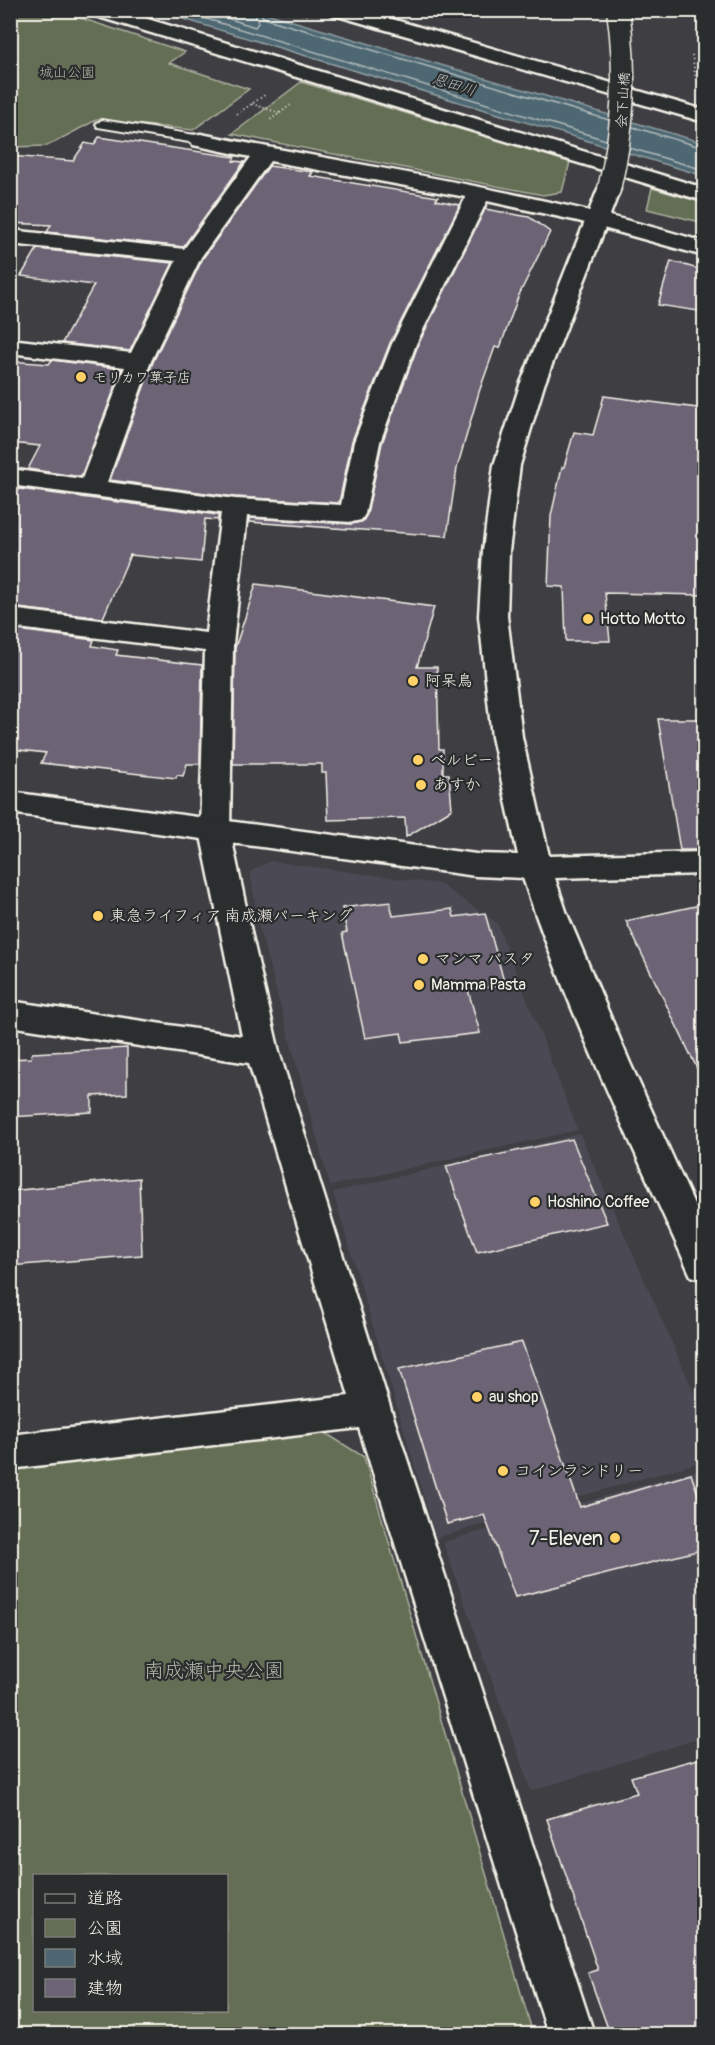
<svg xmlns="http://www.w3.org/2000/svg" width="715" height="2045" font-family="Pangolin,'Klee One',sans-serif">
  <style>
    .built { fill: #4c4952 }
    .green { fill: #646e54; stroke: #acb09e; stroke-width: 1.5; fill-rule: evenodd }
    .water { fill: #4e6873; stroke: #909fa2; stroke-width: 1.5 }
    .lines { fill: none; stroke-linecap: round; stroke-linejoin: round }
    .shore { stroke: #b2bab9; stroke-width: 1.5 }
    .building { fill: #6c6475; stroke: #f4f1e8; stroke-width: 1.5 }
    .lane-casing { stroke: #f4f1e8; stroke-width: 4 }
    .street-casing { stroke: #f4f1e8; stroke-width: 5 }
    .secondary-casing { stroke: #f4f1e8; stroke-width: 5 }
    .path { stroke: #f4f1e8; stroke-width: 2; stroke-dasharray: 1 3; stroke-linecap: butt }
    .lane { fill: #2a2d2e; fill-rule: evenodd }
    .street { fill: #2a2d2e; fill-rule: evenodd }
    .secondary { fill: #2a2d2e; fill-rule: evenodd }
    .secondary-bridge-casing { stroke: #f4f1e8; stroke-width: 25; stroke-linecap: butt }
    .secondary-bridge { stroke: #2a2d2e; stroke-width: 22 }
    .poi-dot { fill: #ffd166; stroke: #2a2d2e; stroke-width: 2 }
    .labels { text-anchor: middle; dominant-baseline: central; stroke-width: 4.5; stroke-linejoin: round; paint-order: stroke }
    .far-park-label { font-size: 14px; fill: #b3b6a5; stroke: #2a2d2e }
    .far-street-label { font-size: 14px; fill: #f4f1e8; stroke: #2a2d2e }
    .far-poi-label { font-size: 14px; fill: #f4f1e8; stroke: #2a2d2e; text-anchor: start }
    .far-water-label { font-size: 15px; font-style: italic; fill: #b2bab9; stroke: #2a2d2e }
    .poi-label { font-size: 16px; fill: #f4f1e8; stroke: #2a2d2e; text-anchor: start }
    .near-poi-label { font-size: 20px; fill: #f4f1e8; stroke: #2a2d2e; text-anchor: end }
    .near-park-label { font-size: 20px; fill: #b3b6a5; stroke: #2a2d2e }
  </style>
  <rect width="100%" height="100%" fill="#3e3e43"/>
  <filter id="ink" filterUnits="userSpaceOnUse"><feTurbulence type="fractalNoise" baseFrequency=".0167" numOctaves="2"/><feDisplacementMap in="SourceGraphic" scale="12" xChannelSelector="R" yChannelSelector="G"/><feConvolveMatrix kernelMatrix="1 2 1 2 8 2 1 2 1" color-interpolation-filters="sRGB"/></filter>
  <g filter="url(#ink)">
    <path class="built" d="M270 861 440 884 497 923 578 1130 330 1186 260 932 250 872Z
      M580 1134 704 1415V1461L436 1538 333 1192Z
      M704 1468V1737L531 1791 443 1542Z"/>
    <path class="green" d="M10 11H59L185 52 169 63 249 89 193 130 96 120 47 146 11 147Z
      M301 82 570 162 562 192 543 195 232 134Z
      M652 188 704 203V223L647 209Z
      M322 1431 364 1457 533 2034H11L10 1470ZM34 1876H226V2010H34Z"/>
    <path class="water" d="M157 11H259L704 143V176Z"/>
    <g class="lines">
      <path class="shore" d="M177 10 606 140
        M202 10 255 27 258 23 254 10
        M262 10V16L267 19 609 120
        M633 127 704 148
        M630 148 704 170"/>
    </g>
    <path class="building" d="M99 137 235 157 233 161 244 162 183 247 47 232 51 225 10 223V156L73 161 85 143 94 145Z
      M269 166 313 172 310 176 438 197 436 200 460 205 390 343 352 441 339 503 235 497 110 480 153 362 203 258Z
      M485 209 529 217 550 232 518 297 500 348 495 347 479 392 457 468 447 536 249 522V518L352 524 363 521 367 514 382 443 418 345Z
      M37 249 173 263 130 351 62 343 94 285 21 276Z
      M671 261 705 271V312L658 305Z
      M52 360 122 369 81 477 28 469 40 446 10 443V361L49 364Z
      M604 396 705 409V595L605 593 610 641H566L564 587 548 586 551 516 562 467H564L574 432 593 435Z
      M19 489 218 515V520L205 519 201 562 130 555 103 618 10 607V507Z
      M256 584 434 607 417 667H437L439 749H443V774H449L452 809 406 837 405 818 328 820 326 773H322V764H233L235 648Z
      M10 629 94 640 92 646 118 650 116 655 202 665 200 764H187L183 776 177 775 176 778 41 763 46 753 10 749Z
      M658 719H705V850H680Z
      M390 902 393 916 452 909 454 917 485 913 505 985 468 990 480 1033 403 1042 401 1033 365 1038 342 933 347 932 342 908Z
      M705 904V1085L626 921Z
      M127 1048V1094L92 1096V1112L10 1117V1059L31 1058 32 1053Z
      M572 1139 607 1223 477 1252 446 1166Z
      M139 1178 142 1255 10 1266V1191Z
      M522 1342 580 1507 691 1474 705 1514V1549L515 1597 484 1515 447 1524 399 1369Z
      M705 1757V2034H610L588 1973 598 1970 547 1819 637 1793 631 1777Z"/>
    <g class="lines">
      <g class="lane-casing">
        <path id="lane" d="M102 120 201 136 207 140 201 144 98 127 96 124Z"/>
      </g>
      <g class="street-casing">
        <path id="street" d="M87 10H118L704 188V201L89 14Z
          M201 134C369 168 540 192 704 242V256L578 221 487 201 416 344 380 442 365 514 361 520 352 522 247 516 233 644 230 831 252 936 279 1052 391 1410 594 2034H548L359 1428 10 1469V1435L349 1396 249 1063 10 1026V1001L242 1036 200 831 205 651 10 627V609L206 633 221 513 10 485V469L82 479 125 367 10 353V339L131 353 176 261 10 244V230L184 249 251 157 193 145 190 140 193 135ZM270 161 466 197 392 344 354 442 341 505 235 499 107 482 151 361 201 257Z"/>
      </g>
      <g class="secondary-casing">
        <path id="secondary" d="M329 10H361L704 110V122L331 14Z
          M609 182 617 184 620 189 544 385 520 465 509 551 507 616 522 737 549 856 704 852V874L555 878 567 914 630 1063 704 1226V1280L691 1276 686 1265C629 1138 567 1010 523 878L476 876 10 813V792L476 854 518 855 492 737 479 616 483 551 494 465 520 385 598 189 601 184Z"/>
      </g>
      <path class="path" d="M290 10 307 15
        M692 55 696 80
        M252 104 280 113 270 120
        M280 113 292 104
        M237 114 266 94"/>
      <use href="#lane" class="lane"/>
      <use href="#street" class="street"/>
      <use href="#secondary" class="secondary"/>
      <g class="secondary-bridge-casing">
        <path id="secondary-bridge" d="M609 189C624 128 627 72 618 10"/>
      </g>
      <use href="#secondary-bridge" class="secondary-bridge"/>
    </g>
  </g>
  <g class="poi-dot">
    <circle cx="81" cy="377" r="6"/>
    <circle cx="588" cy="619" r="6"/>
    <circle cx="413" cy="681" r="6"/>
    <circle cx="418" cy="760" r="6"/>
    <circle cx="421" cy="785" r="6"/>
    <circle cx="98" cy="916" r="6"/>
    <circle cx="423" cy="959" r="6"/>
    <circle cx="419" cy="985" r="6"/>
    <circle cx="535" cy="1202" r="6"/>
    <circle cx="477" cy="1397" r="6"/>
    <circle cx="503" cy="1471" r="6"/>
    <circle cx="615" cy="1538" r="6"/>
  </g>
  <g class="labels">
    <g class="far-park-label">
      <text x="67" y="72">城山公園</text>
    </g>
    <g class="far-street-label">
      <text transform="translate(623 100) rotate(-87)">会下山橋</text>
    </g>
    <g class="far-poi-label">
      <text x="93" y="377">モリカワ菓子店</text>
    </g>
    <g class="far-water-label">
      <text transform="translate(454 85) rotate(17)">恩田川</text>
    </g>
    <g class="poi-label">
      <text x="600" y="619">Hotto Motto</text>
      <text x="425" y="681">阿呆鳥</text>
      <text x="430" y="760">ベルビー</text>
      <text x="433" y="785">あすか</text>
      <text x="110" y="916">東急ライフィア 南成瀬パーキング</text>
      <text x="435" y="959">マンマ パスタ</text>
      <text x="431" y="985">Mamma Pasta</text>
      <text x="547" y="1202">Hoshino Coffee</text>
      <text x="489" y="1397">au shop</text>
      <text x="515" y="1471">コインランドリー</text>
    </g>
    <g class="near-poi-label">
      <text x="603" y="1538">7-Eleven</text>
    </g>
    <g class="near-park-label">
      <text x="214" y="1670">南成瀬中央公園</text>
    </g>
  </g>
  <rect width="715" height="2045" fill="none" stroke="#2a2d2e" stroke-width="36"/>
  <rect x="18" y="18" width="679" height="2009" fill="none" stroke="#f4f1e8" stroke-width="2" filter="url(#ink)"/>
  <rect x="33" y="1874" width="195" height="138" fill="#2a2d2e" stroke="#7b7b78" stroke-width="1.5"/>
  <rect x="45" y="1894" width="30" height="9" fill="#2a2d2e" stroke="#7b7b78" stroke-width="1.5"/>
  <text x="87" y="1904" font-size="18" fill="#f4f1e8">道路</text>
  <rect x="45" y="1919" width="30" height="18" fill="#646e54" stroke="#7b7b78" stroke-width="1.5"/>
  <text x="87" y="1934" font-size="18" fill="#f4f1e8">公園</text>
  <rect x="45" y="1949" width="30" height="18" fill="#4e6873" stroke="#7b7b78" stroke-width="1.5"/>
  <text x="87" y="1964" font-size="18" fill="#f4f1e8">水域</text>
  <rect x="45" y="1979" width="30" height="18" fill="#6c6475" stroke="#7b7b78" stroke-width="1.5"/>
  <text x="87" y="1994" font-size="18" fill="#f4f1e8">建物</text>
</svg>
